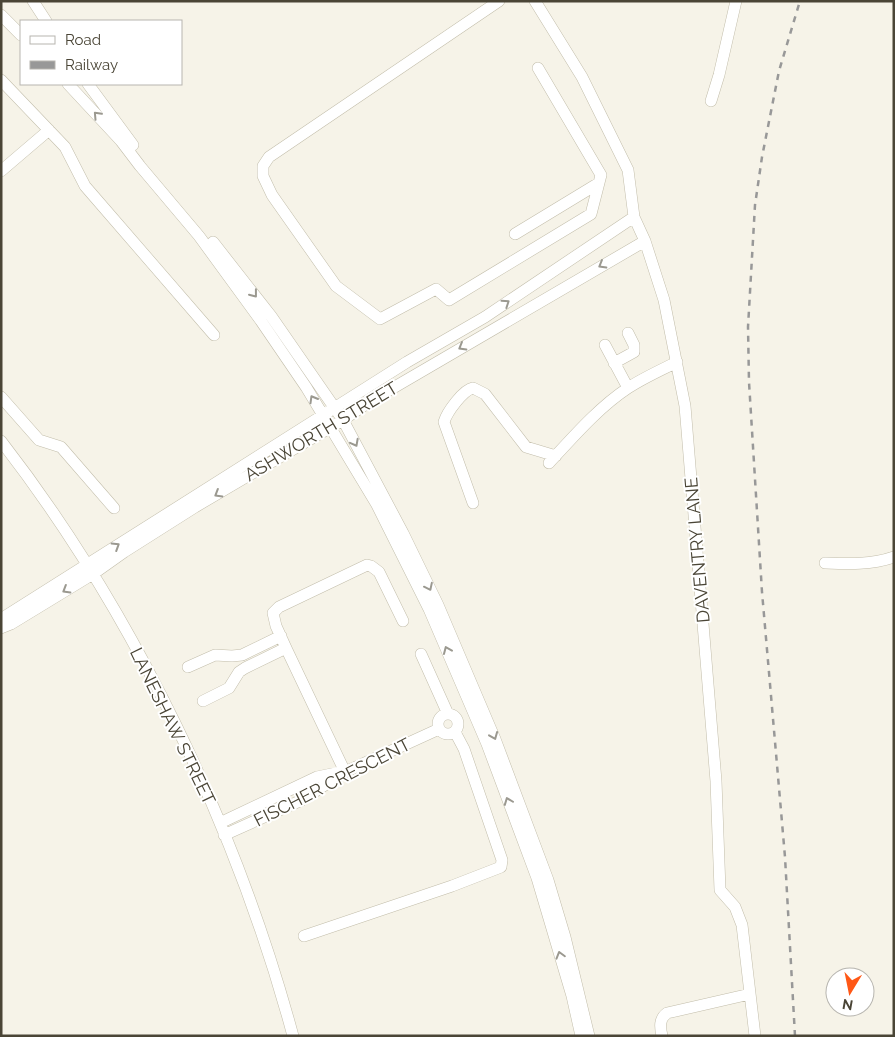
<svg xmlns="http://www.w3.org/2000/svg" width="895" height="1037" font-family="Raleway,sans-serif">
  <style>
    .lines { fill: none; stroke-linecap: round; stroke-linejoin: round }
    .minor-casing { stroke: #c2bdaa; stroke-width: 12 }
    .minor { stroke: #fff; stroke-width: 11 }
    .rail { stroke: #989898; stroke-width: 2.5; stroke-dasharray: 6 6; stroke-linecap: butt }
    .oneway { stroke: #9b9990 }
    .labels { text-anchor: middle; dominant-baseline: central; stroke-width: 4; stroke-linejoin: round; paint-order: stroke }
    .street-label { font-size: 18px; fill: #4a4536; stroke: #fff }
  </style>
  <rect width="100%" height="100%" fill="#f6f3e8"/>
  <g class="lines">
    <g class="minor-casing">
      <path id="minor" d="M33 1 46 21
        M499 1 269 157 263 166V176L272 195 336 286 380 319 436 289 449 300 591 214 601 175 538 68
        M535 1 582 77 628 170 634 217 645 241 664 300 685 406 716 781 720 890 735 907 742 925 755 1036
        M1 15 21 35
        M1 80 65 147 85 186 214 335
        M68 84 121 141 140 166 199 236 261 321 306 387 377 505 429 609 487 744 537 878 572 996 581 1036
        M88 84 133 145
        M711 101 719 75 736 1
        M1 171 49 130
        M515 234 599 183
        M213 242 271 316 343 420 403 533 438 605 495 739 548 880 565 937 589 1036
        M605 345 628 388
        M614 363 634 352V345L628 333
        M1 397 39 440 61 447 114 508
        M1 441C133 611 237 828 293 1036
        M549 463C573 437 599 407 628 388 643 378 661 370 677 362
        M473 503 444 422C447 412 463 390 473 388L485 394 526 447 556 456
        M825 563C849 564 871 565 894 557
        M1 619 407 362 485 317 634 217
        M1 628 11 624 93 574 124 552 195 507 343 420 369 402 645 241
        M421 654 448 714
        M188 667 215 655 232 656 242 655 281 636
        M203 701 229 688 239 672 245 668 286 648
        M438 724a10 10 0 1 1 20 0a10 10 0 1 1-20 0Z
        M345 772 286 648 276 626 273 613 279 607 367 565 371 566 379 572 403 621
        M220 823 317 777 341 772
        M224 835 302 800 345 772 439 729
        M304 936 452 886 501 867 502 860 464 749 455 732
        M662 1036C660 1027 659 1019 667 1013L750 994"/>
    </g>
    <use href="#minor" class="minor"/>
    <path class="rail" d="M795 1036 785 857 762 592 749 382 748 327 755 205 762 157 779 71 800 1"/>
  </g>
  <defs><path id="oneway-chevron" d="M-2-3.5L2.5 0L-2 3.5" fill="none" stroke-width="1.6" stroke-linecap="round" stroke-linejoin="round" transform="scale(1.25)"/></defs>
  <g class="oneway">
    <use href="#oneway-chevron" transform="translate(97 115) rotate(-133)"/>
    <use href="#oneway-chevron" transform="translate(602 265) rotate(150)"/>
    <use href="#oneway-chevron" transform="translate(254 294) rotate(52)"/>
    <use href="#oneway-chevron" transform="translate(506 303) rotate(-34)"/>
    <use href="#oneway-chevron" transform="translate(462 347) rotate(150)"/>
    <use href="#oneway-chevron" transform="translate(313 399) rotate(-120)"/>
    <use href="#oneway-chevron" transform="translate(355 443) rotate(62)"/>
    <use href="#oneway-chevron" transform="translate(218 494) rotate(149)"/>
    <use href="#oneway-chevron" transform="translate(116 546) rotate(-32)"/>
    <use href="#oneway-chevron" transform="translate(429 587) rotate(64)"/>
    <use href="#oneway-chevron" transform="translate(66 590) rotate(149)"/>
    <use href="#oneway-chevron" transform="translate(447 650) rotate(-113)"/>
    <use href="#oneway-chevron" transform="translate(494 736) rotate(68)"/>
    <use href="#oneway-chevron" transform="translate(508 801) rotate(-111)"/>
    <use href="#oneway-chevron" transform="translate(560 955) rotate(-106)"/>
  </g>
  <g class="labels">
    <g class="street-label">
      <text transform="translate(321 431) rotate(-31)">ASHWORTH STREET</text>
      <text transform="translate(697 550) rotate(-95)">DAVENTRY LANE</text>
      <text transform="translate(173 726) rotate(64)">LANESHAW STREET</text>
      <text transform="translate(332 782) rotate(-27)">FISCHER CRESCENT</text>
    </g>
  </g>
  <rect width="895" height="1037" fill="none" stroke="#4a4536" stroke-width="5"/>
  <rect x="20" y="20" width="162" height="65" fill="#ffffff" stroke="#b7b5af"/>
  <rect x="30" y="36" width="25" height="8" fill="#ffffff" stroke="#b7b5af"/>
  <text x="65" y="45" font-size="15" fill="#4a4536">Road</text>
  <rect x="30" y="61" width="25" height="8" fill="#989898" stroke="#b7b5af"/>
  <text x="65" y="70" font-size="15" fill="#4a4536">Railway</text>
  <g transform="translate(850 992) rotate(190)"><circle r="24" fill="#ffffff" stroke="#b7b5af"/>
  <path d="M0-4L9 19L0 12L-9 19Z" fill="#ff5816"/>
  <text y="-8" font-size="14" font-weight="bold" text-anchor="middle" fill="#4a4536">N</text>
  </g>
</svg>
